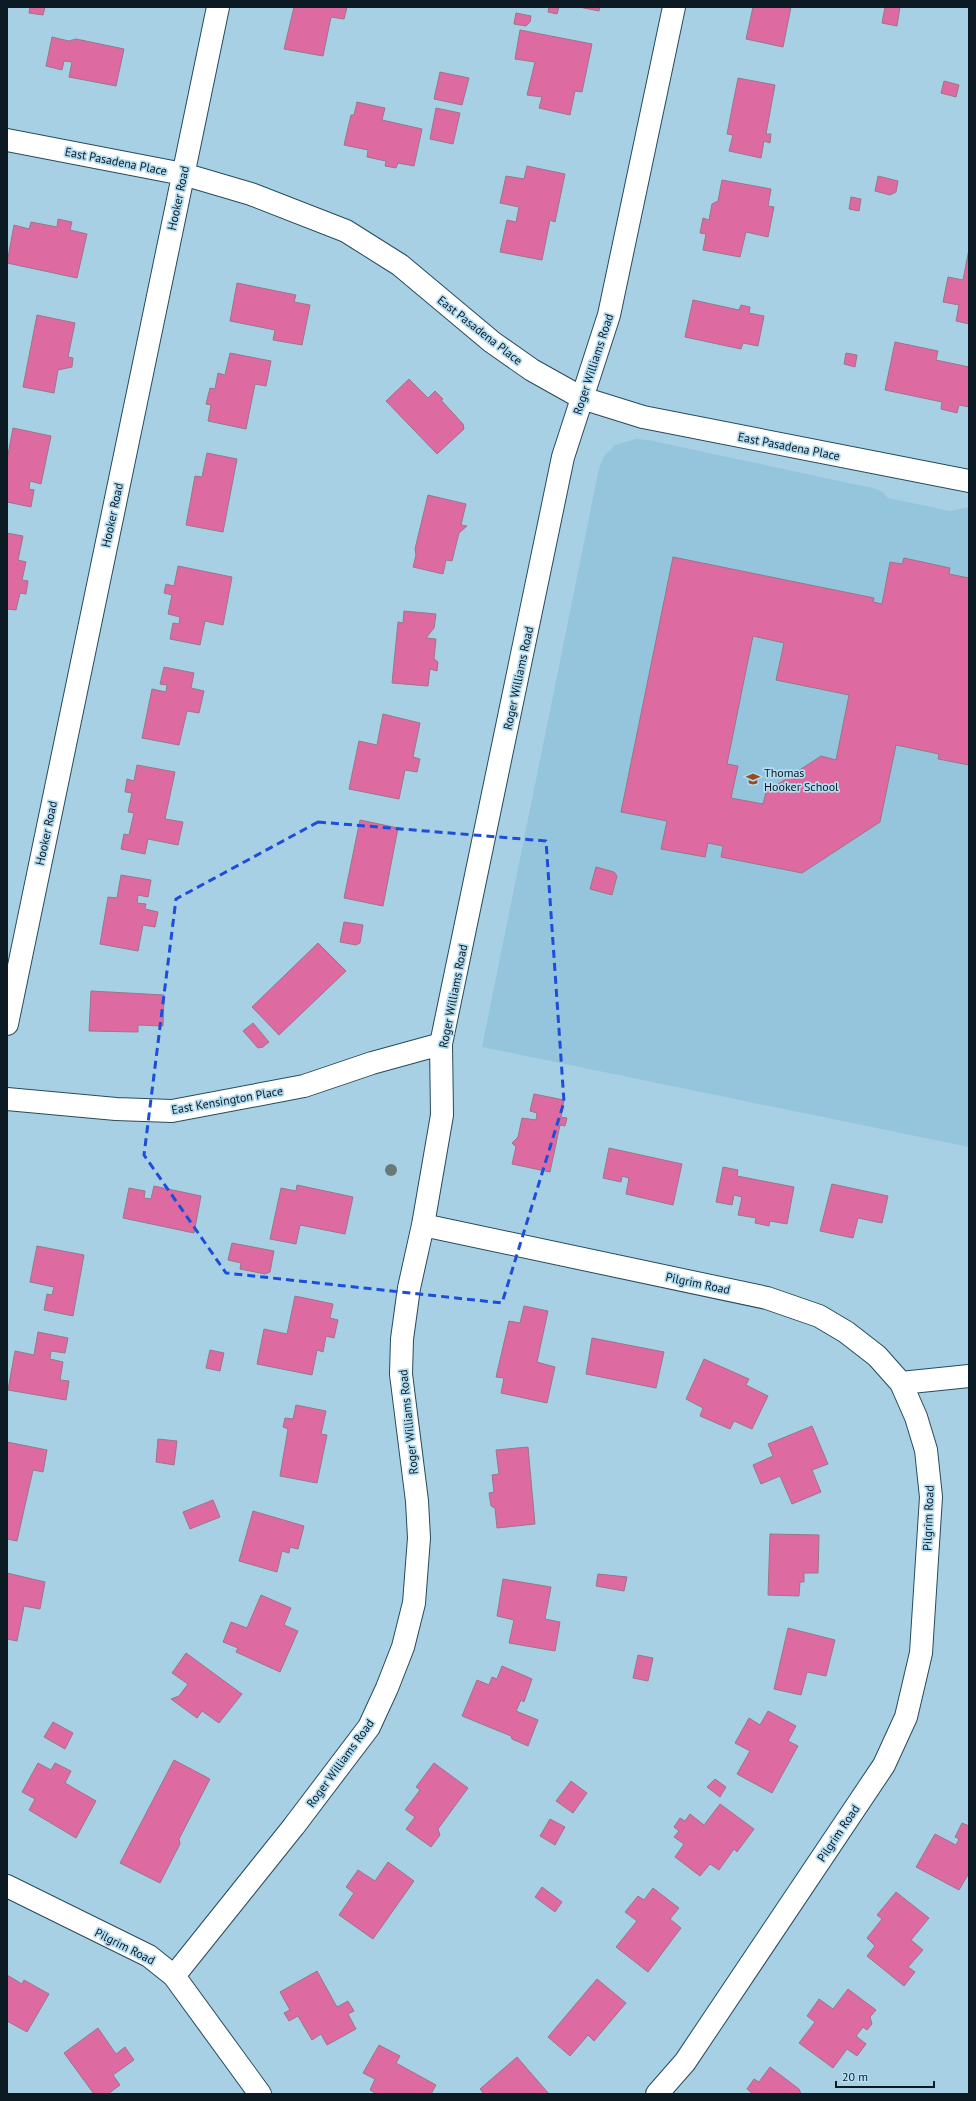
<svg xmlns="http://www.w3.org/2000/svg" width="976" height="2101" font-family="'PT Sans',sans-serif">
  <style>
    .built { fill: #95c4dd }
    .building { fill: #de6aa2; stroke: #9b7686; fill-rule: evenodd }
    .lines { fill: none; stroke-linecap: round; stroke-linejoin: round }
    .minor-casing { stroke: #274b5c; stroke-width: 24 }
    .minor { stroke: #fff; stroke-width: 22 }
    .tree { fill: #677a77 }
    .marked { fill: none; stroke: #1d4ed8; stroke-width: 3; stroke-dasharray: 8 5; stroke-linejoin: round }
    .labels { text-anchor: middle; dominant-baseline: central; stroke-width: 3.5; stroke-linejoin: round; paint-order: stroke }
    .street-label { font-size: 12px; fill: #0c1b23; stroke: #b5ddf2 }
    .poi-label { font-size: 12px; fill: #0c1b23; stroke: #b5ddf2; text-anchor: start }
  </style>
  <rect width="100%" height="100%" fill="#a8d0e5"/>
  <path class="built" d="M636 439 648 440 877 489 883 492 888 498 950 511 969 507V1147L482 1047 599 468 605 455 615 445Z"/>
  <path class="building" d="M30 7H45L43 15 29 13Z
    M294 7H347L344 19 331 17 323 56 284 49Z
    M549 7H559L557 14 548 12Z
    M579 7H600L599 11Z
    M753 7H791L783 47 746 39Z
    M885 7H900L897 26 882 23Z
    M516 13 531 16 530 22 526 26 514 24Z
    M520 30 592 44 582 92 575 91 570 115 539 108 542 97 527 95 535 62 515 59Z
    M52 37 69 41 76 39 124 49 116 86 69 77 72 62 64 61 62 70 46 66Z
    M440 72 469 78 462 105 434 99Z
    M738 78 775 85 766 134H771L770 143 764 141 761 158 729 151 733 135 727 134Z
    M944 81 959 85 956 97 941 93Z
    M357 102 385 108 382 120 422 129 414 166 398 163 396 168 385 166 386 161 367 157 368 150 344 145 351 115H354Z
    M436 108 460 113 453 144 430 139Z
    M527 166 565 174 555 222 550 220 542 260 500 252 507 220 516 222 519 207 500 203 506 176 524 179Z
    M878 176 898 181 896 192 890 195 875 191Z
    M722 180 771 189 768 206 774 207 768 237 746 232 740 257 703 250 706 234 700 233 703 218 709 220 712 204 718 201Z
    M851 197 861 199 859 211 849 209Z
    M58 219 72 222 70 230 87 234 77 278 7 263 14 225 29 229 31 222 57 227Z
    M969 249V324L956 321 959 305 943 302 948 277 963 280Z
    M237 283 296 295 294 302 310 305 302 345 273 340 275 330 230 321Z
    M693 300 739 310 741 305 750 307 749 313 764 316 758 346 743 343 741 349 685 337Z
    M37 315 75 323 68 357 73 358 72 367 58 370 54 393 23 387Z
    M895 342 938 351 936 360 969 367V407L959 405 957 413 941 409 942 402 885 390Z
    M230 353 271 361 266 386 255 384 246 429 208 421 211 405 206 404 210 388 215 389 218 373 225 375Z
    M846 353 857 355 855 367 844 364Z
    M409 379 428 398 435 391 443 399 441 400 463 424 464 429 437 454 386 401Z
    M13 428 51 436 41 484 30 481 29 489 34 490 31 507 7 502V460Z
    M207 453 237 459 223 532 186 525 195 476 202 477Z
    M428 495 466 504 461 525 467 526 459 533 452 561 446 560 443 574 413 567 416 555 415 549Z
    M7 533 23 536 18 560 26 562 22 580 28 581 26 594 20 593 16 610 7 609Z
    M673 557 874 598 873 602 882 604 890 562 902 564 904 558 950 568 949 574 969 578V765L938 759 939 754 896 745 880 822 802 873 721 857 723 846 708 843 705 857 661 849 667 821 621 812ZM753 636 784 643 776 680 849 695 836 760 821 756 766 792 763 804 731 798 738 766 727 764Z
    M178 566 232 577 223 625 205 621 200 645 170 639 173 623 179 624 180 617 168 614 172 595 164 593 166 584 174 586Z
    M404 611 436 614 434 628 426 638 436 639 434 659 438 662 437 671 430 669 428 686 392 683 398 622 403 623Z
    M164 667 194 673 191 688 204 691 199 713 187 711 179 745 142 738 152 689 166 692 167 685 160 684Z
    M383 714 420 723 413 757 420 759 417 772 405 770 399 799 349 789 359 741 377 745Z
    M137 765 175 772 165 819 183 822 178 845 148 839 145 854 121 849 124 834 129 835 134 813 128 812 132 793 125 792 127 779 134 781Z
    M360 820 398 828 383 906 344 898Z
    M596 867 614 872 617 876 612 895 590 889Z
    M121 875 151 880 148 897 138 895 137 903 146 904 145 909 158 912 155 927 143 925 138 951 100 944 108 897 117 898Z
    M344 922 363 925 360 943 356 945 340 942Z
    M318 943 346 971 279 1035 252 1007Z
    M91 991 164 995 163 1026 138 1025V1032L89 1031Z
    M253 1023 269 1042 263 1047 258 1048 243 1031Z
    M534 1094 564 1100 561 1117 567 1118 565 1126 560 1125 550 1172 512 1164 516 1147 512 1143 518 1137 522 1118 536 1120 537 1113 530 1111Z
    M609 1148 682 1164 673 1205 626 1194 629 1178 622 1176 621 1182 603 1178Z
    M723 1167 738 1170 737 1176 794 1187 787 1224 770 1221 769 1226 755 1223 756 1218 738 1215 742 1197 734 1195 732 1205 716 1202Z
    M832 1184 888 1196 882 1223 858 1218 853 1238 820 1231Z
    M297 1185 353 1197 345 1234 300 1225 296 1244 270 1239 281 1188 296 1191Z
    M154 1186 201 1196 194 1233 123 1218 129 1188 145 1191 144 1198 151 1199Z
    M232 1243 274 1251 270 1272 265 1274 240 1269 241 1263 228 1260Z
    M37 1246 84 1255 73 1316 44 1310 47 1294 52 1295 54 1287 30 1282Z
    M295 1296 333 1304 330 1318 338 1320 334 1338 326 1336 323 1352 317 1350 312 1375 257 1364 264 1329 287 1334Z
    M524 1306 548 1311 537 1362 555 1367 547 1403 501 1393 504 1378 496 1377 509 1321 520 1323Z
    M38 1332 68 1338 65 1353 51 1351 50 1359 63 1362 60 1380 69 1381 66 1400 8 1390 15 1351 34 1355Z
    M592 1338 664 1352 656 1388 586 1374Z
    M210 1350 224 1353 220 1371 206 1368Z
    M704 1359 749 1379 746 1385 768 1396 752 1429 734 1421 730 1429 700 1416 703 1408 686 1399Z
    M296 1405 326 1411 321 1434 327 1435 317 1483 280 1476 288 1429 283 1427 285 1418 293 1419Z
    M812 1426 828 1464 812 1470 821 1492 792 1504 780 1476 761 1484 753 1465 773 1456 768 1444Z
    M158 1439 177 1441 174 1465 156 1462Z
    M7 1442 47 1450 43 1472 33 1470 17 1541 7 1539Z
    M528 1447 535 1524 497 1528 495 1508 491 1506 489 1493 494 1492 492 1475 499 1474 496 1450Z
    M213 1500 220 1517 190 1529 183 1512Z
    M253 1511 304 1526 298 1549 290 1547 289 1553 282 1551 277 1572 239 1561Z
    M770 1534 819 1535 818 1573H804V1582H800L799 1596 768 1595Z
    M7 1573 45 1582 40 1609 24 1606 17 1641 7 1639Z
    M598 1574 627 1577 624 1591 596 1586Z
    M503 1579 551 1587 545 1619 560 1622 555 1651 509 1643 514 1620 497 1616Z
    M261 1595 291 1608 284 1625 298 1631 280 1672 236 1652 238 1648 223 1642 231 1622 247 1628Z
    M788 1628 835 1640 826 1676 807 1672 801 1695 774 1689Z
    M186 1653 242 1694 219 1723 202 1711 197 1718 171 1699 179 1696 188 1684 172 1673Z
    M638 1655 653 1658 648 1681 633 1678Z
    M502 1666 532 1679 524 1702 521 1700 516 1711 538 1720 528 1746 512 1739 511 1736 462 1716 477 1680 489 1685 492 1677 497 1679Z
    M768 1711 796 1726 788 1741 798 1746 772 1793 737 1774 750 1751 735 1743 749 1718 760 1725Z
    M53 1722 73 1733 65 1749 44 1737Z
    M174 1760 210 1779 179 1839 180 1844 160 1883 120 1863Z
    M38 1763 51 1770 55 1763 71 1771 65 1783 96 1801 76 1838 29 1810 35 1799 22 1792Z
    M434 1763 468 1788 438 1829 440 1835 431 1847 406 1829 415 1817 405 1810 420 1790 416 1787Z
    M715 1779 726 1787 720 1797 707 1787Z
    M571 1781 587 1793 573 1813 556 1801Z
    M720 1804 754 1829 737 1852 734 1849 719 1870 710 1864 700 1876 675 1857 684 1844 674 1837 679 1831 674 1827 680 1818 685 1821 690 1814 704 1825Z
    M550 1819 565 1827 555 1845 540 1836Z
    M962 1823 969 1826V1873L959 1890 916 1867 935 1834 956 1845 959 1839 955 1837Z
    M388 1862 414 1881 373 1939 339 1915 354 1893 346 1887 358 1870 375 1881Z
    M542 1887 562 1902 555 1912 535 1897Z
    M653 1888 679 1908 670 1919 681 1928 648 1972 616 1947 637 1921 625 1912 638 1896 644 1900Z
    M896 1892 929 1918 911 1940 923 1950 908 1967 915 1972 904 1986 867 1956 875 1946 867 1938 882 1919 877 1915Z
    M317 1971 337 2007 348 2001 354 2011 348 2014 356 2029 327 2045 321 2034 312 2040 298 2016 289 2021 284 2013 290 2010 280 1992Z
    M7 1975 22 1984 24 1980 49 1994 27 2032 7 2021Z
    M597 1979 626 2003 594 2041 588 2035 570 2056 548 2037Z
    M848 1989 876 2010 870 2017 872 2024 867 2030 863 2027 856 2036 866 2044 857 2056 847 2049 833 2068 799 2043 815 2022 807 2016 819 1999 833 2009Z
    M98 2028 116 2054 125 2047 134 2060 113 2075 120 2085 108 2094H94L64 2053Z
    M379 2045 400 2056 396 2063 436 2085 431 2094H377L370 2090 375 2079 363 2073Z
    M517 2057 549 2094H484L480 2089Z
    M770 2067 799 2089 801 2094H753L747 2089 754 2079 759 2082Z"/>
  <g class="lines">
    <g class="minor-casing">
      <path id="minor" d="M7 140 183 174 251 194 346 231 400 265 492 342 532 370 582 398 643 417 969 481
        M7 1024 218 7
        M7 1099 116 1109 172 1111 304 1086 372 1063 441 1044
        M423 1225 767 1298 819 1316 846 1332 877 1356 901 1383 916 1417 926 1450 931 1497 921 1653 906 1717 884 1765 685 2062 657 2094
        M901 1383 969 1376
        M7 1886 149 1956 174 1976 260 2094
        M174 1976 294 1826 369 1727 387 1688 403 1647 414 1603 419 1538 417 1501 401 1374 402 1339 409 1288 423 1225 442 1115 441 1044 563 457 609 315 674 7"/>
    </g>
    <use href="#minor" class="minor"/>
  </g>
  <circle class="tree" cx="391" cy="1170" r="6"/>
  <path class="marked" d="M318 822 546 841 564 1102 502 1303 226 1273 144 1155 176 899Z"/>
  <defs>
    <g id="school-bare" transform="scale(1.08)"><path d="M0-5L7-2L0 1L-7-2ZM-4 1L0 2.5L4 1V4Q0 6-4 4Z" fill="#924e20" stroke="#b5ddf2" stroke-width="2.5" paint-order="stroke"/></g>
  </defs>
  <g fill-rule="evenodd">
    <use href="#school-bare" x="753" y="779"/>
  </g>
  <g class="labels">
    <g class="street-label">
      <text transform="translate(116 161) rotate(11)">East Pasadena Place</text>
      <text transform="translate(178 198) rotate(-78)">Hooker Road</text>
      <text transform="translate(480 330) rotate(38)">East Pasadena Place</text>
      <text transform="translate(593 364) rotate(-72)">Roger Williams Road</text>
      <text transform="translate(789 446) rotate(11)">East Pasadena Place</text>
      <text transform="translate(112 515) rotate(-78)">Hooker Road</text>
      <text transform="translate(518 678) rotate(-78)">Roger Williams Road</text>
      <text transform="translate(46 833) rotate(-78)">Hooker Road</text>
      <text transform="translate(453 996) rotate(-79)">Roger Williams Road</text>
      <text transform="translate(227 1100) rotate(-10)">East Kensington Place</text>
      <text transform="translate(698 1283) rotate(12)">Pilgrim Road</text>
      <text transform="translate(408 1422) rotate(-96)">Roger Williams Road</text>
      <text transform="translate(928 1518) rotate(-88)">Pilgrim Road</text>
      <text transform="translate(340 1763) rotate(-54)">Roger Williams Road</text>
      <text transform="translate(838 1833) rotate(-56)">Pilgrim Road</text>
      <text transform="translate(125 1946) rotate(27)">Pilgrim Road</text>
    </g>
    <g class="poi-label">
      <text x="764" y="772">Thomas<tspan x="764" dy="14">Hooker School</tspan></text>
    </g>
  </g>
  <rect width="976" height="2101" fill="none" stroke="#0c1b23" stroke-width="16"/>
  <path d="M836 2081v6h98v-6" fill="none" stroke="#0c1b23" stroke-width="2"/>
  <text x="842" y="2081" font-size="12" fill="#0c1b23" stroke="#b5ddf2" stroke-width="3" paint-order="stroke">20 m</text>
</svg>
